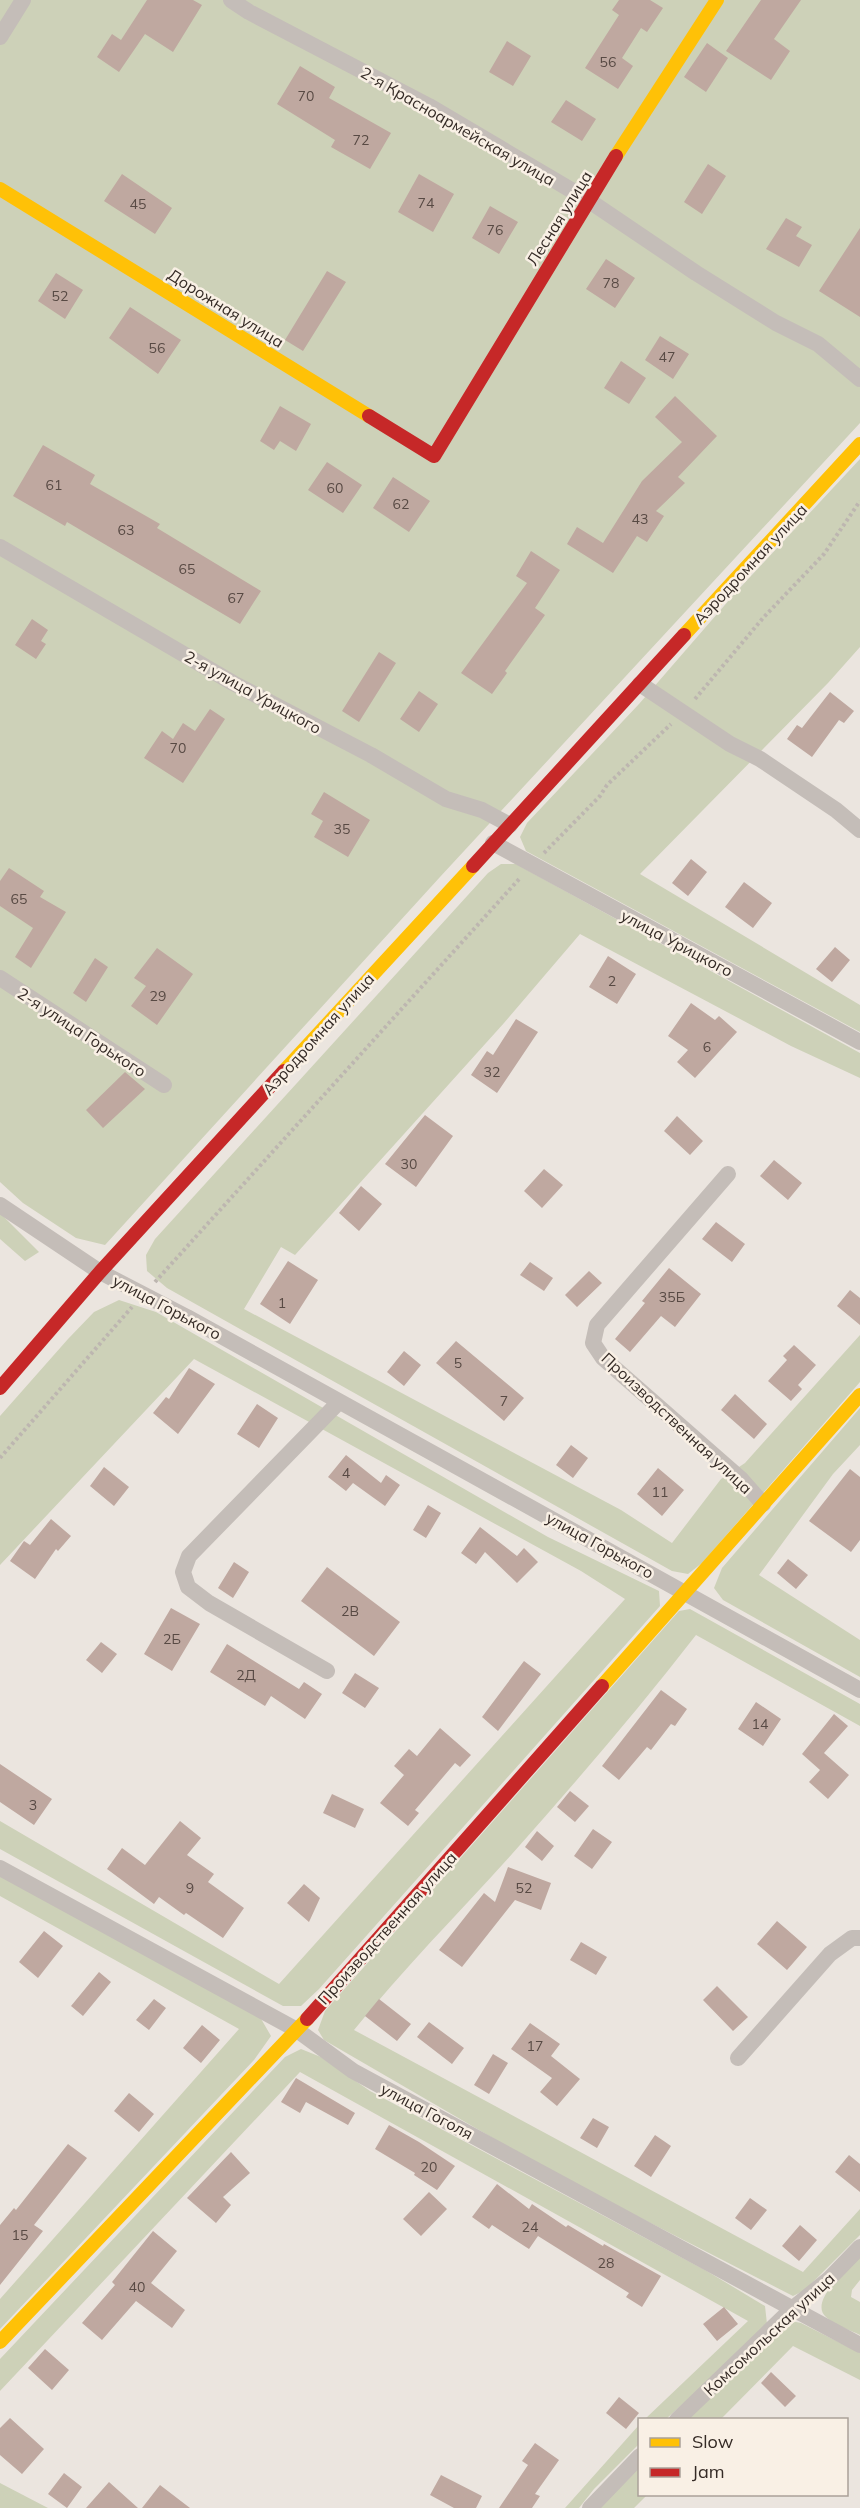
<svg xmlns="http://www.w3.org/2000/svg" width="860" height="2508" font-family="Mulish,sans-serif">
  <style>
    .green { fill: #cdd1b8 }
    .building { fill: #bfa8a0 }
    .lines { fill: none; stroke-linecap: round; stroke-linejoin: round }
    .path { stroke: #bdb6b0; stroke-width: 4; stroke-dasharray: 3 3; stroke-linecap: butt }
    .street { stroke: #c4bdb8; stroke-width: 16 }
    .slow { stroke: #ffc107; stroke-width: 14 }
    .jam { stroke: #c62828; stroke-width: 14 }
    .labels { text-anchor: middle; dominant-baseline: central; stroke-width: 5; stroke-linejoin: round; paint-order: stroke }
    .number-label { font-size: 14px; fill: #584a44 }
    .street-label { font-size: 16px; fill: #352b26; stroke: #f9f0e5 }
  </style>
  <rect width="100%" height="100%" fill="#ebe5df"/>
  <path class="green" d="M0 0H860V423L440 877 105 1245 76 1238 23 1203 0 1182Z
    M860 459V647L828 683 640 874 860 1005V1032L526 851 520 837 527 823 639 704 737 591Z
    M501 864H516L860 1053V1078L791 1046 580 934 504 1023 295 1255 281 1247 244 1309 621 1510 672 1543 721 1479 745 1463 860 1335V1382L702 1563 688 1574 672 1571 167 1288 147 1271 146 1255 155 1239 488 873Z
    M0 1213 39 1252 25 1261 0 1239Z
    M119 1300 156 1312 548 1537 659 1591 660 1606 319 1989 301 2006H283L0 1849V1821L279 1984 625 1599 581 1571 194 1359 0 1565V1416L68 1339 94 1312Z
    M860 1408V1445L833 1474 759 1575 860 1640V1677L723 1600 714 1588 722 1568Z
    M690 1609 860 1704V1726L696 1635C638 1710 575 1783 512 1854 459 1913 403 1969 354 2030L803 2272 860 2209V2235L805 2290 793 2296 555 2174 324 2040 318 2030 325 2011 679 1611Z
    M0 1869 260 2017 271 2036 254 2060 0 2329V2299L239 2029 0 1896Z
    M301 2049 321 2057 370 2091 705 2270 765 2306 767 2324 737 2355 666 2419H645L748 2321 300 2072 0 2391V2359L285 2057Z
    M860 2256V2280L852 2290 851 2297 860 2302V2335C850 2330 834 2325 826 2317 808 2301 849 2268 860 2256Z
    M791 2321 801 2323 860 2353V2380L793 2346 721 2419 686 2420Z
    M639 2425V2444L594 2489 579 2508H565Z
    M639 2466 640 2494 647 2495 634 2508H599Z
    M0 2483 48 2508H0Z"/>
  <path class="building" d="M147 0H193L202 5 173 52 145 34 119 72 97 57 112 34 121 40Z
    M619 0H650L663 8 647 32 641 28 622 58 633 66 618 89 585 68 619 15 612 10Z
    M761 0H801L774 39 790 51 771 80 726 51Z
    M507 41 531 56 513 86 489 72Z
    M707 43 728 58 706 92 684 77Z
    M300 66 335 87 329 98 391 133 370 169 331 147 335 140 277 104Z
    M566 100 596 119 582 141 551 122Z
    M708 164 726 176 702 214 684 202Z
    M122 174 172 208 155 234 104 201Z
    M419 174 454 194 433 232 398 212Z
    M490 206 518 222 499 254 472 238Z
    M786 218 802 227 796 236 812 245 799 267 766 249Z
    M860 228V317L819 291Z
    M606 259 635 278 615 308 586 289Z
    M327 271 346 282 303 351 285 340Z
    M56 273 83 290 65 319 38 301Z
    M130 307 181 340 158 374 109 338Z
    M660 336 689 354 673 379 645 360Z
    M621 361 646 378 629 404 604 388Z
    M675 396 717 436 678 477 685 483 656 511 664 516 647 542 637 536 613 573 567 544 577 527 603 543 642 481 682 442 655 417Z
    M280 406 311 424 296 451 280 441 274 450 260 441Z
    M43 445 95 475 90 484 160 524 157 528 261 591 240 624 67 522 65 526 13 496Z
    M327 462 362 485 343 513 308 490Z
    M393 477 430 501 409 532 373 508Z
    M531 551 560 570 535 608 545 615 505 671 507 673 492 694 461 673 527 583 516 576Z
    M32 619 48 630 41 641 46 644 36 659 15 645Z
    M379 652 396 663 359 722 342 711Z
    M419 691 438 704 419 732 400 719Z
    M830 692 854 711 844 723 839 720 812 757 787 739 797 725 802 728Z
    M210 709 225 719 183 783 144 758 162 731 173 739 183 723 195 731Z
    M324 792 370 820 348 857 314 837 323 821 311 814Z
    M691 859 707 872 688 896 672 883Z
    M9 868 44 891 40 897 66 912 31 968 15 957 33 928 0 906V881Z
    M744 882 772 903 753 928 725 907Z
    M835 947 850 960 832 982 816 969Z
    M157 948 193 974 157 1025 131 1006 146 986 134 978Z
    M608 956 636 974 617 1004 589 987Z
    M95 958 108 967 86 1002 73 993Z
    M691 1003 715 1020 719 1016 737 1032 695 1078 677 1062 688 1050 668 1036Z
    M516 1019 538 1032 497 1093 471 1075 487 1051 493 1055Z
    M125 1072 145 1089 103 1128 86 1110Z
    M425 1115 453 1136 416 1187 385 1164Z
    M677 1116 703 1141 690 1155 664 1131Z
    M774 1160 802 1183 788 1200 760 1176Z
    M544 1169 563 1185 542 1208 524 1191Z
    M361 1186 382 1204 359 1231 339 1213Z
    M716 1222 745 1244 732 1262 702 1239Z
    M288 1261 318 1280 290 1324 260 1304Z
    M530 1262 553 1278 544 1291 520 1275Z
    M669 1268 701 1294 675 1327 661 1316 630 1352 615 1339 645 1303 642 1301Z
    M589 1271 602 1283 577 1307 565 1295Z
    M850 1290 860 1298V1325L837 1306Z
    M456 1341 524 1398 504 1421 436 1363Z
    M794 1345 816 1365 798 1385 802 1389 791 1401 768 1381 787 1360 783 1356Z
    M404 1351 421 1365 404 1386 387 1372Z
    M189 1368 215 1384 178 1434 153 1413 166 1397 169 1399Z
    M735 1394 767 1424 754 1439 721 1410Z
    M257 1404 278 1418 259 1448 237 1434Z
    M571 1445 588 1458 573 1478 556 1465Z
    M346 1455 381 1483 386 1475 400 1485 385 1506 353 1483 346 1491 328 1477Z
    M104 1467 129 1487 114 1506 90 1486Z
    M658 1468 684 1490 662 1516 637 1494Z
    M850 1469 860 1477V1540L851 1552 809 1521Z
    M428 1505 441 1513 426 1538 413 1530Z
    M51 1519 71 1536 58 1551 56 1549 35 1579 10 1561 24 1541 30 1545Z
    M480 1527 517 1556 524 1548 538 1562 517 1583 485 1552 476 1564 461 1553Z
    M788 1559 808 1575 796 1589 777 1573Z
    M234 1562 249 1572 233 1598 218 1588Z
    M327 1567 400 1622 374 1656 301 1601Z
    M171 1608 200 1624 172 1671 144 1654Z
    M101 1642 117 1654 102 1673 86 1660Z
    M227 1644 299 1689 304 1682 322 1694 305 1719 271 1696 265 1706 210 1672Z
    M524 1661 541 1674 498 1731 482 1717Z
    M355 1673 379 1688 365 1708 342 1693Z
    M661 1690 687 1709 675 1726 671 1724 651 1750 647 1747 619 1780 602 1766Z
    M756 1702 781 1719 763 1746 738 1729Z
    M834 1714 848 1726 824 1753 849 1775 828 1799 809 1782 820 1770 802 1754Z
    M440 1728 471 1755 460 1767 455 1763 415 1810 419 1813 408 1826 380 1803 404 1775 394 1766 409 1749 417 1756Z
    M0 1764 52 1799 34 1825 0 1802Z
    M570 1791 589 1806 575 1822 557 1807Z
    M332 1794 364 1809 355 1828 323 1813Z
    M180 1821 201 1838 187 1855 214 1874 208 1882 244 1908 223 1938 186 1913 184 1915 159 1897 154 1904 107 1869 122 1848 145 1865Z
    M593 1829 612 1842 592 1869 574 1856Z
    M537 1831 554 1846 542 1861 525 1847Z
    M508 1867 551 1883 541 1910 515 1900 462 1967 439 1950 484 1893 495 1902Z
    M304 1884 320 1898 309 1922 287 1903Z
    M777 1921 807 1947 787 1970 757 1944Z
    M44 1931 63 1946 38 1978 19 1962Z
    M581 1942 607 1957 596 1975 570 1960Z
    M99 1972 111 1982 83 2016 71 2006Z
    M717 1986 748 2017 733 2031 703 2000Z
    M154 1999 166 2008 149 2030 136 2020Z
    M379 1999 411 2024 397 2041 365 2016Z
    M429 2022 464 2048 452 2064 417 2037Z
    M530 2023 560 2044 551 2056 580 2079 557 2106 540 2092 552 2078 511 2049Z
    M202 2025 220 2040 201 2063 183 2048Z
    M493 2054 508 2063 489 2094 474 2085Z
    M296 2078 355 2113 348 2125 306 2102 300 2113 281 2102Z
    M129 2093 154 2114 139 2132 114 2111Z
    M593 2118 609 2127 597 2148 580 2138Z
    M389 2125 419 2142 455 2166 437 2190 414 2175 415 2173 375 2149Z
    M655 2135 671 2146 651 2177 634 2166Z
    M68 2144 87 2158 34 2225 43 2231 0 2285V2225L14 2208 16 2210Z
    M231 2152 250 2173 223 2197 231 2205 216 2223 187 2198Z
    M849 2155 860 2164V2192L835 2172Z
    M497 2184 529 2209 532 2204 566 2227 568 2225 603 2246 604 2244 661 2276 642 2307 626 2297 629 2293 538 2236 529 2249 492 2225 489 2229 472 2217Z
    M429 2192 447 2209 421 2236 403 2219Z
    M750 2198 767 2210 751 2230 735 2218Z
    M800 2225 817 2240 799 2261 782 2246Z
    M153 2231 177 2251 151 2283 185 2310 172 2328 136 2301 102 2340 82 2323 115 2285 112 2282Z
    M724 2307 738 2324 717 2341 703 2324Z
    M45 2349 69 2370 52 2390 28 2368Z
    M771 2372 796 2396 785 2407 761 2383Z
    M619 2397 639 2413 626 2429 606 2413Z
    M10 2418 44 2449 22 2474 0 2455V2428Z
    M535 2443 559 2460 535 2494 540 2496 532 2508H499L528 2465 522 2461Z
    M64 2473 82 2487 67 2508 48 2494Z
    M441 2475 482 2496 476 2508H454L430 2495Z
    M109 2482 138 2508H86Z
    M160 2485 190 2508H142Z"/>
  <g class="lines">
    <path class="path" d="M695 699 763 618 824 554 860 501
      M544 853 600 796 607 785 671 724
      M155 1282 520 878
      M0 1458 132 1307"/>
    <path class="street" d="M231 0 249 12 429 106 588 200 696 273 776 323 818 344 860 379
      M0 37 23 0
      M0 547 233 683 371 755 446 799 482 810 510 825
      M640 684 730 744 760 759 836 810 860 830
      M493 843 860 1042
      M0 978 164 1085
      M728 1174 597 1325 593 1343 603 1358 741 1479 763 1504
      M0 1205 100 1272 187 1317 860 1690
      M327 1671 209 1603 188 1587 183 1572 189 1556 339 1402
      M0 1868 297 2030 353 2071 860 2345
      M738 2058 830 1954 852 1938H860
      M677 2420 792 2309 829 2279 860 2247
      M590 2508 640 2456"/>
    <path class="slow" d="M616 156 717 0
      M0 189 369 416
      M684 635 860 444
      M284 1071 473 866
      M602 1686 860 1395
      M0 2342 307 2019"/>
    <path class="jam" d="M369 416 434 456 616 156
      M473 866 684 635
      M0 1388 100 1272 284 1071
      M307 2019 602 1686"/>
  </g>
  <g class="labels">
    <g class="number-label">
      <text x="608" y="62">56</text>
      <text x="306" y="96">70</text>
      <text x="361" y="140">72</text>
      <text x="426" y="203">74</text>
      <text x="138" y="204">45</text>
      <text x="495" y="230">76</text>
      <text x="611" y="283">78</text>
      <text x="60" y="296">52</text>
      <text x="157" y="348">56</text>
      <text x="667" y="357">47</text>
      <text x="54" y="485">61</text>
      <text x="335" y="488">60</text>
      <text x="401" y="504">62</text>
      <text x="640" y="519">43</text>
      <text x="126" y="530">63</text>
      <text x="187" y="569">65</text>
      <text x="236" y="598">67</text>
      <text x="178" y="748">70</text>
      <text x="342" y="829">35</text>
      <text x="19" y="899">65</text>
      <text x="612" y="981">2</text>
      <text x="158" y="996">29</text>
      <text x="707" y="1047">6</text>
      <text x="492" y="1072">32</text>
      <text x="409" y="1164">30</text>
      <text x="672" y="1297">35Б</text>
      <text x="282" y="1303">1</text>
      <text x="458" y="1363">5</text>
      <text x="504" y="1401">7</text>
      <text x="346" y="1473">4</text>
      <text x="660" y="1492">11</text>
      <text x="350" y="1611">2В</text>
      <text x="172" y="1639">2Б</text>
      <text x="246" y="1675">2Д</text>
      <text x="760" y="1724">14</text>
      <text x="33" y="1805">3</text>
      <text x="190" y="1888">9</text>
      <text x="524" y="1888">52</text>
      <text x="535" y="2046">17</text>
      <text x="429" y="2167">20</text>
      <text x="530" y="2227">24</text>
      <text x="20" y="2235">15</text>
      <text x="606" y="2263">28</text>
      <text x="137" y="2287">40</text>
    </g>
    <g class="street-label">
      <text transform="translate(458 126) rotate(30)">2-я Красноармейская улица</text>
      <text transform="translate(559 218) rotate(-58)">Лесная улица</text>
      <text transform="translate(226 308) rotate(32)">Дорожная улица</text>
      <text transform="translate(750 564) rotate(-47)">Аэродромная улица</text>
      <text transform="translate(253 692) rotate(29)">2-я улица Урицкого</text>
      <text transform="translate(677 943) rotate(28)">улица Урицкого</text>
      <text transform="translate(82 1032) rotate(33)">2-я улица Горького</text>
      <text transform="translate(318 1034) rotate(-48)">Аэродромная улица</text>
      <text transform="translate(167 1307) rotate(28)">улица Горького</text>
      <text transform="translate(677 1423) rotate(43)">Производственная улица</text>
      <text transform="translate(600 1545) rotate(29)">улица Горького</text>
      <text transform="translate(387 1928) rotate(-48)">Производственная улица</text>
      <text transform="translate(427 2111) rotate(28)">улица Гоголя</text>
      <text transform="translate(769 2334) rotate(-43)">Комсомольская улица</text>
    </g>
  </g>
  <rect x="638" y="2418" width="210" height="78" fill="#f9f0e5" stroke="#aba199" stroke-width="1.5"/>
  <rect x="650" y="2438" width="30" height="9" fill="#ffc107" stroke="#aba199" stroke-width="1.5"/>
  <text x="692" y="2448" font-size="18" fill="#352b26">Slow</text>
  <rect x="650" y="2468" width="30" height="9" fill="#c62828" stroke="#aba199" stroke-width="1.5"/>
  <text x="692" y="2478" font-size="18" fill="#352b26">Jam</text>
</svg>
